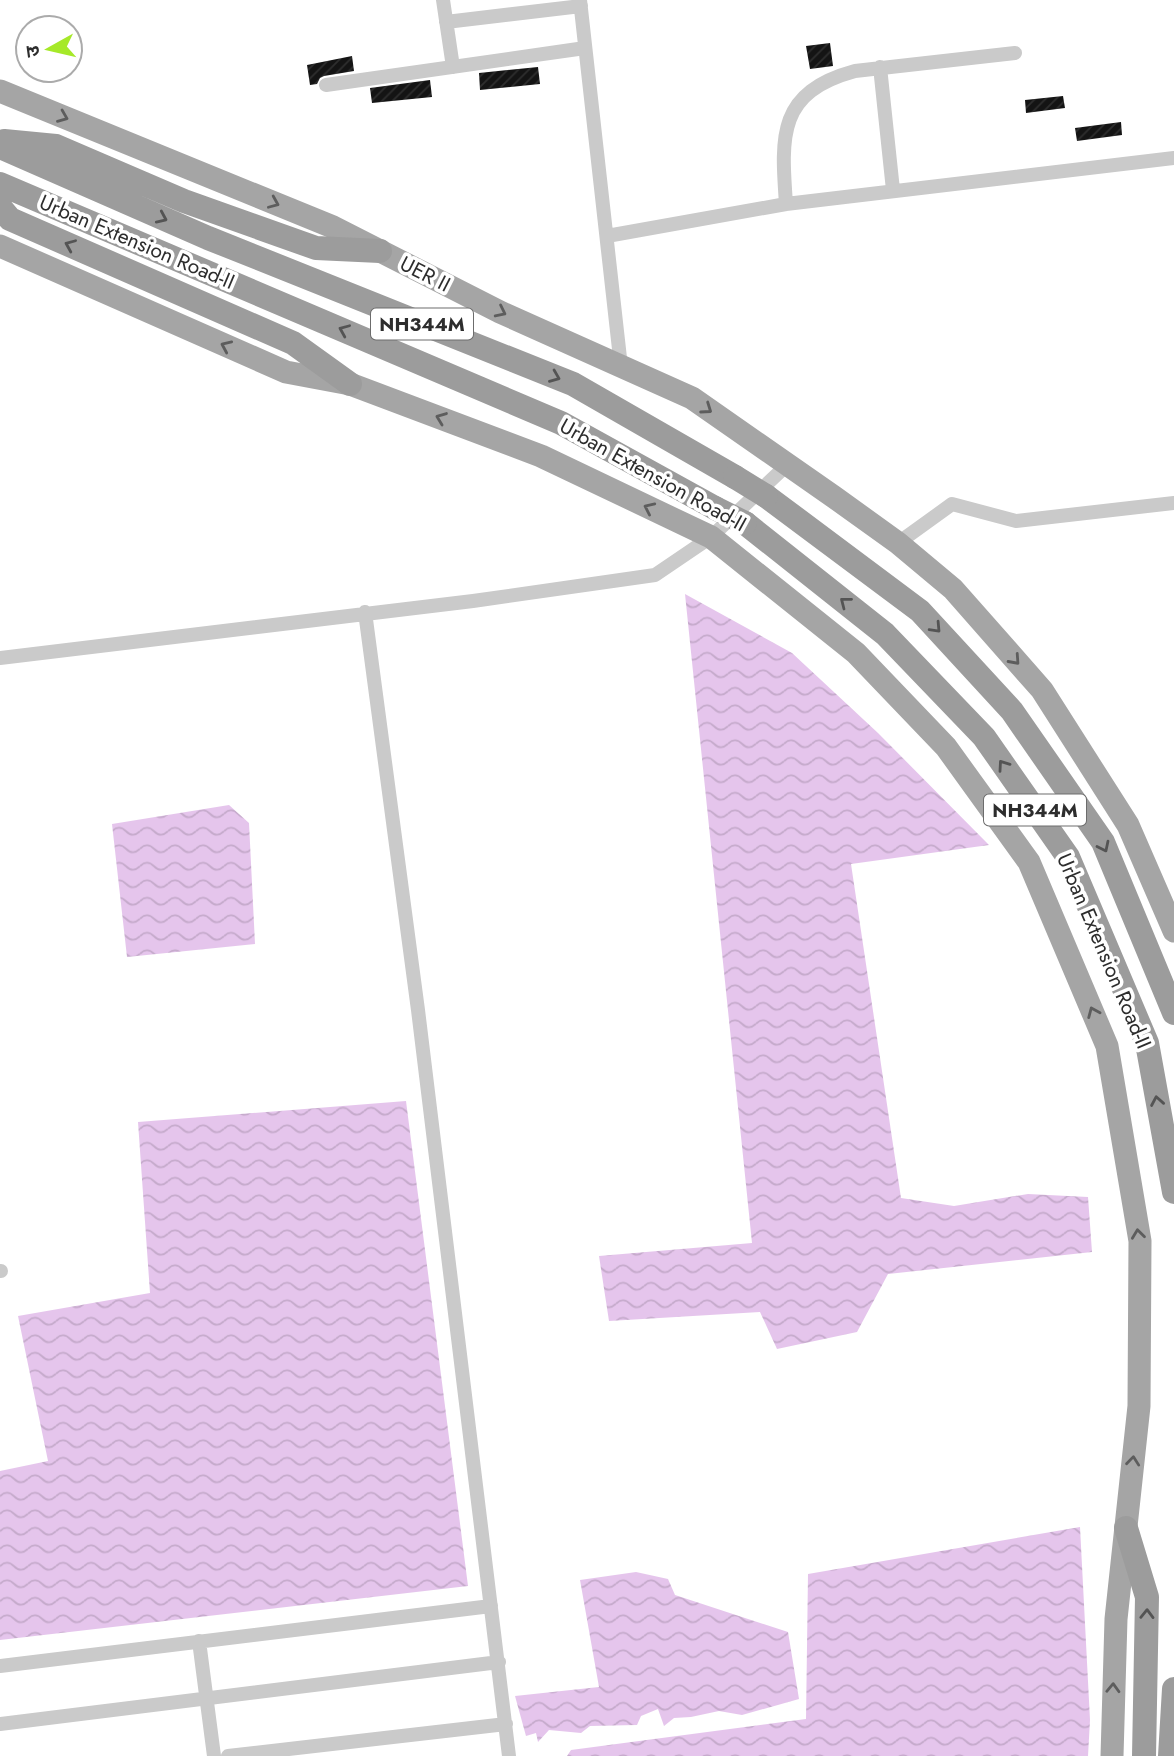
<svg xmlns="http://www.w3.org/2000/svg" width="1174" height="1756" font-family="Jost,'Noto Sans Devanagari',sans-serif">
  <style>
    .water { fill: url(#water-waves) }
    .building { fill: url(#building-hatch) }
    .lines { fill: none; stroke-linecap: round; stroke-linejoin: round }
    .minor { stroke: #cacaca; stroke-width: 14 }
    .primary { stroke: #a5a5a5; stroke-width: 23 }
    .trunk { stroke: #9c9c9c; stroke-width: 24 }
    .trunk-bridge { stroke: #9c9c9c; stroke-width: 24 }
    .oneway { stroke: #5d5d5d }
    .oneway2 { stroke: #545454 }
    .labels { text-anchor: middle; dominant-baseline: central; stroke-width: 7; stroke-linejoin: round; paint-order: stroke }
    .shield { fill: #fff; stroke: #6c6c6c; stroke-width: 2 }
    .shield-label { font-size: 19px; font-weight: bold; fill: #2d2d2d }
    .street-label { font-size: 21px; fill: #2d2d2d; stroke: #fff }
  </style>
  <defs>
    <pattern id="water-waves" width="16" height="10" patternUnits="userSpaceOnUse" patternTransform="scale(1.75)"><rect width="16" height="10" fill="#e5c5ec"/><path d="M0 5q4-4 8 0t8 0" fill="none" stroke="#c5aacb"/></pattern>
    <pattern id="building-hatch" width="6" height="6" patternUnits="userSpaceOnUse" patternTransform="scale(1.75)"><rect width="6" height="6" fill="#141414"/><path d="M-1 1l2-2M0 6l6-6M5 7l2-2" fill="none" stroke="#2e2e2e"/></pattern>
  </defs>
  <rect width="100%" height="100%" fill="#fff"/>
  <path class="water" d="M685 594 792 653 878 733 989 845 851 864 901 1198 954 1206 1028 1194 1088 1197 1092 1252 888 1274 857 1332 777 1349 760 1312 609 1321 599 1256 752 1243Z
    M229 805 249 823 255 944 127 957 112 824Z
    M406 1101 468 1586 0 1640V1471L48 1461 18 1316 150 1293 138 1122Z
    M1080 1527 1090 1720 1088 1756H567L571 1750 806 1719 808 1574Z
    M636 1572 668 1579 675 1595 788 1632 799 1699 742 1715 719 1711 691 1717 674 1718 664 1726 658 1709 641 1716 637 1725 590 1726 581 1733 549 1730 538 1742 536 1733 526 1736 515 1696 599 1687 580 1580Z"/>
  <path class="building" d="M830 43 833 66 810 69 806 46Z
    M352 56 354 71 324 76 320 78 317 84 310 85 307 65Z
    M538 67 540 84 480 90 479 73Z
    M430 80 432 97 372 103 370 88Z
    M1063 96 1065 108 1026 113 1025 100Z
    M1121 122 1122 135 1077 141 1075 128Z"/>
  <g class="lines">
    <path class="minor" d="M443 0 453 67
      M580 0 621 367
      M446 22 581 6
      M880 67 893 190
      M326 85 585 48
      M786 204C781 135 778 92 855 71L1015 53
      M607 236 786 204 1174 158
      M898 543 952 504 1016 521 1174 503
      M365 612 418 1010 509 1756
      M0 658 473 601 655 575 711 537 787 465
      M0 1271H1
      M199 1641 214 1756
      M0 1666 491 1606
      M0 1724 499 1662
      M228 1756 506 1724"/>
    <path class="primary" d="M0 91 333 227 500 312 692 398 834 497 898 543 953 589 1042 690 1128 825 1174 931
      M0 246 286 372 350 384 541 456 711 537 856 653 946 747 1029 862 1107 1046 1140 1241 1139 1406 1116 1619 1112 1756"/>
    <path class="trunk" d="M4 141 56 146 184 201 316 248 380 251
      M0 147 208 238 573 384 735 477
      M0 184 561 423 715 508
      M0 207 10 219 293 343 350 384
      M766 496 920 611 1012 711 1103 842 1174 1013
      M745 523 885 634 984 737 1068 857 1147 1043 1174 1192
      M1126 1528 1147 1597 1144 1756
      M1170 1756 1174 1689"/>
    <path class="trunk-bridge" d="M735 477 766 496
      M715 508 745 523"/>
  </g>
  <defs><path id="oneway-chevron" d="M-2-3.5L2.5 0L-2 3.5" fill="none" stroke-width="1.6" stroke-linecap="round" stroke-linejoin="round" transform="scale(1.75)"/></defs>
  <g class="oneway">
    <use href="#oneway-chevron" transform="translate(63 117) rotate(22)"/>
    <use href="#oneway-chevron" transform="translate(274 203) rotate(23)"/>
    <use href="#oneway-chevron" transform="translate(501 312) rotate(26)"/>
    <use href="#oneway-chevron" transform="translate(226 346) rotate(-156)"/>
    <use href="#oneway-chevron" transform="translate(707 409) rotate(35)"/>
    <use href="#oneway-chevron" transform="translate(441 418) rotate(-159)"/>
    <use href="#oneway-chevron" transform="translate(649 508) rotate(-155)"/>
    <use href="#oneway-chevron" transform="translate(1015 660) rotate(48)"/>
    <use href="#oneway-chevron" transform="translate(1093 1012) rotate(-113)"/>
    <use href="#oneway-chevron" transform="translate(1138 1234) rotate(-97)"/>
    <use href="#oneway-chevron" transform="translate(1133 1461) rotate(-84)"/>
    <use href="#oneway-chevron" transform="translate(1113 1688) rotate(-88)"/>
  </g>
  <g class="oneway2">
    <use href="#oneway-chevron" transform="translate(162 218) rotate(24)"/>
    <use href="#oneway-chevron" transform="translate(70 245) rotate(-157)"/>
    <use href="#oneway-chevron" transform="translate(344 330) rotate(-157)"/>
    <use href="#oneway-chevron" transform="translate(555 377) rotate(22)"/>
    <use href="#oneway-chevron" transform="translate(845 602) rotate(-142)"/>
    <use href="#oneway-chevron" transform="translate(936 628) rotate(47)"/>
    <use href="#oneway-chevron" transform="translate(1003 765) rotate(-125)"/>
    <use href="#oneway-chevron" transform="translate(1104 847) rotate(64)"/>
    <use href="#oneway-chevron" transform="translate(1157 1101) rotate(-100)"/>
    <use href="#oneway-chevron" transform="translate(1147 1614) rotate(-89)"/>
  </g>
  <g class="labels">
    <g class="shield">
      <rect x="371" y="308.5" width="102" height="31" rx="5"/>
      <rect x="984" y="794.5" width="102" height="31" rx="5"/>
    </g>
    <g class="shield-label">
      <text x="422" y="324">NH344M</text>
      <text x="1035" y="810">NH344M</text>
    </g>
    <g class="street-label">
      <text transform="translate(137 242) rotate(23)">Urban Extension Road-II</text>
      <text transform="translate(425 274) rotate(27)">UER II</text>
      <text transform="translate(653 475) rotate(29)">Urban Extension Road-II</text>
      <text transform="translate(1104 951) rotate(67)">Urban Extension Road-II</text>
    </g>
  </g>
  <g transform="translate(49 49) rotate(262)"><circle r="33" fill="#ffffff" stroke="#ababab" stroke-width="2"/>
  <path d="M0-5L12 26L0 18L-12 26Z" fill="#a6e929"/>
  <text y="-10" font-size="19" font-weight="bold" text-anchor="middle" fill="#2d2d2d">उ</text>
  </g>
</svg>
